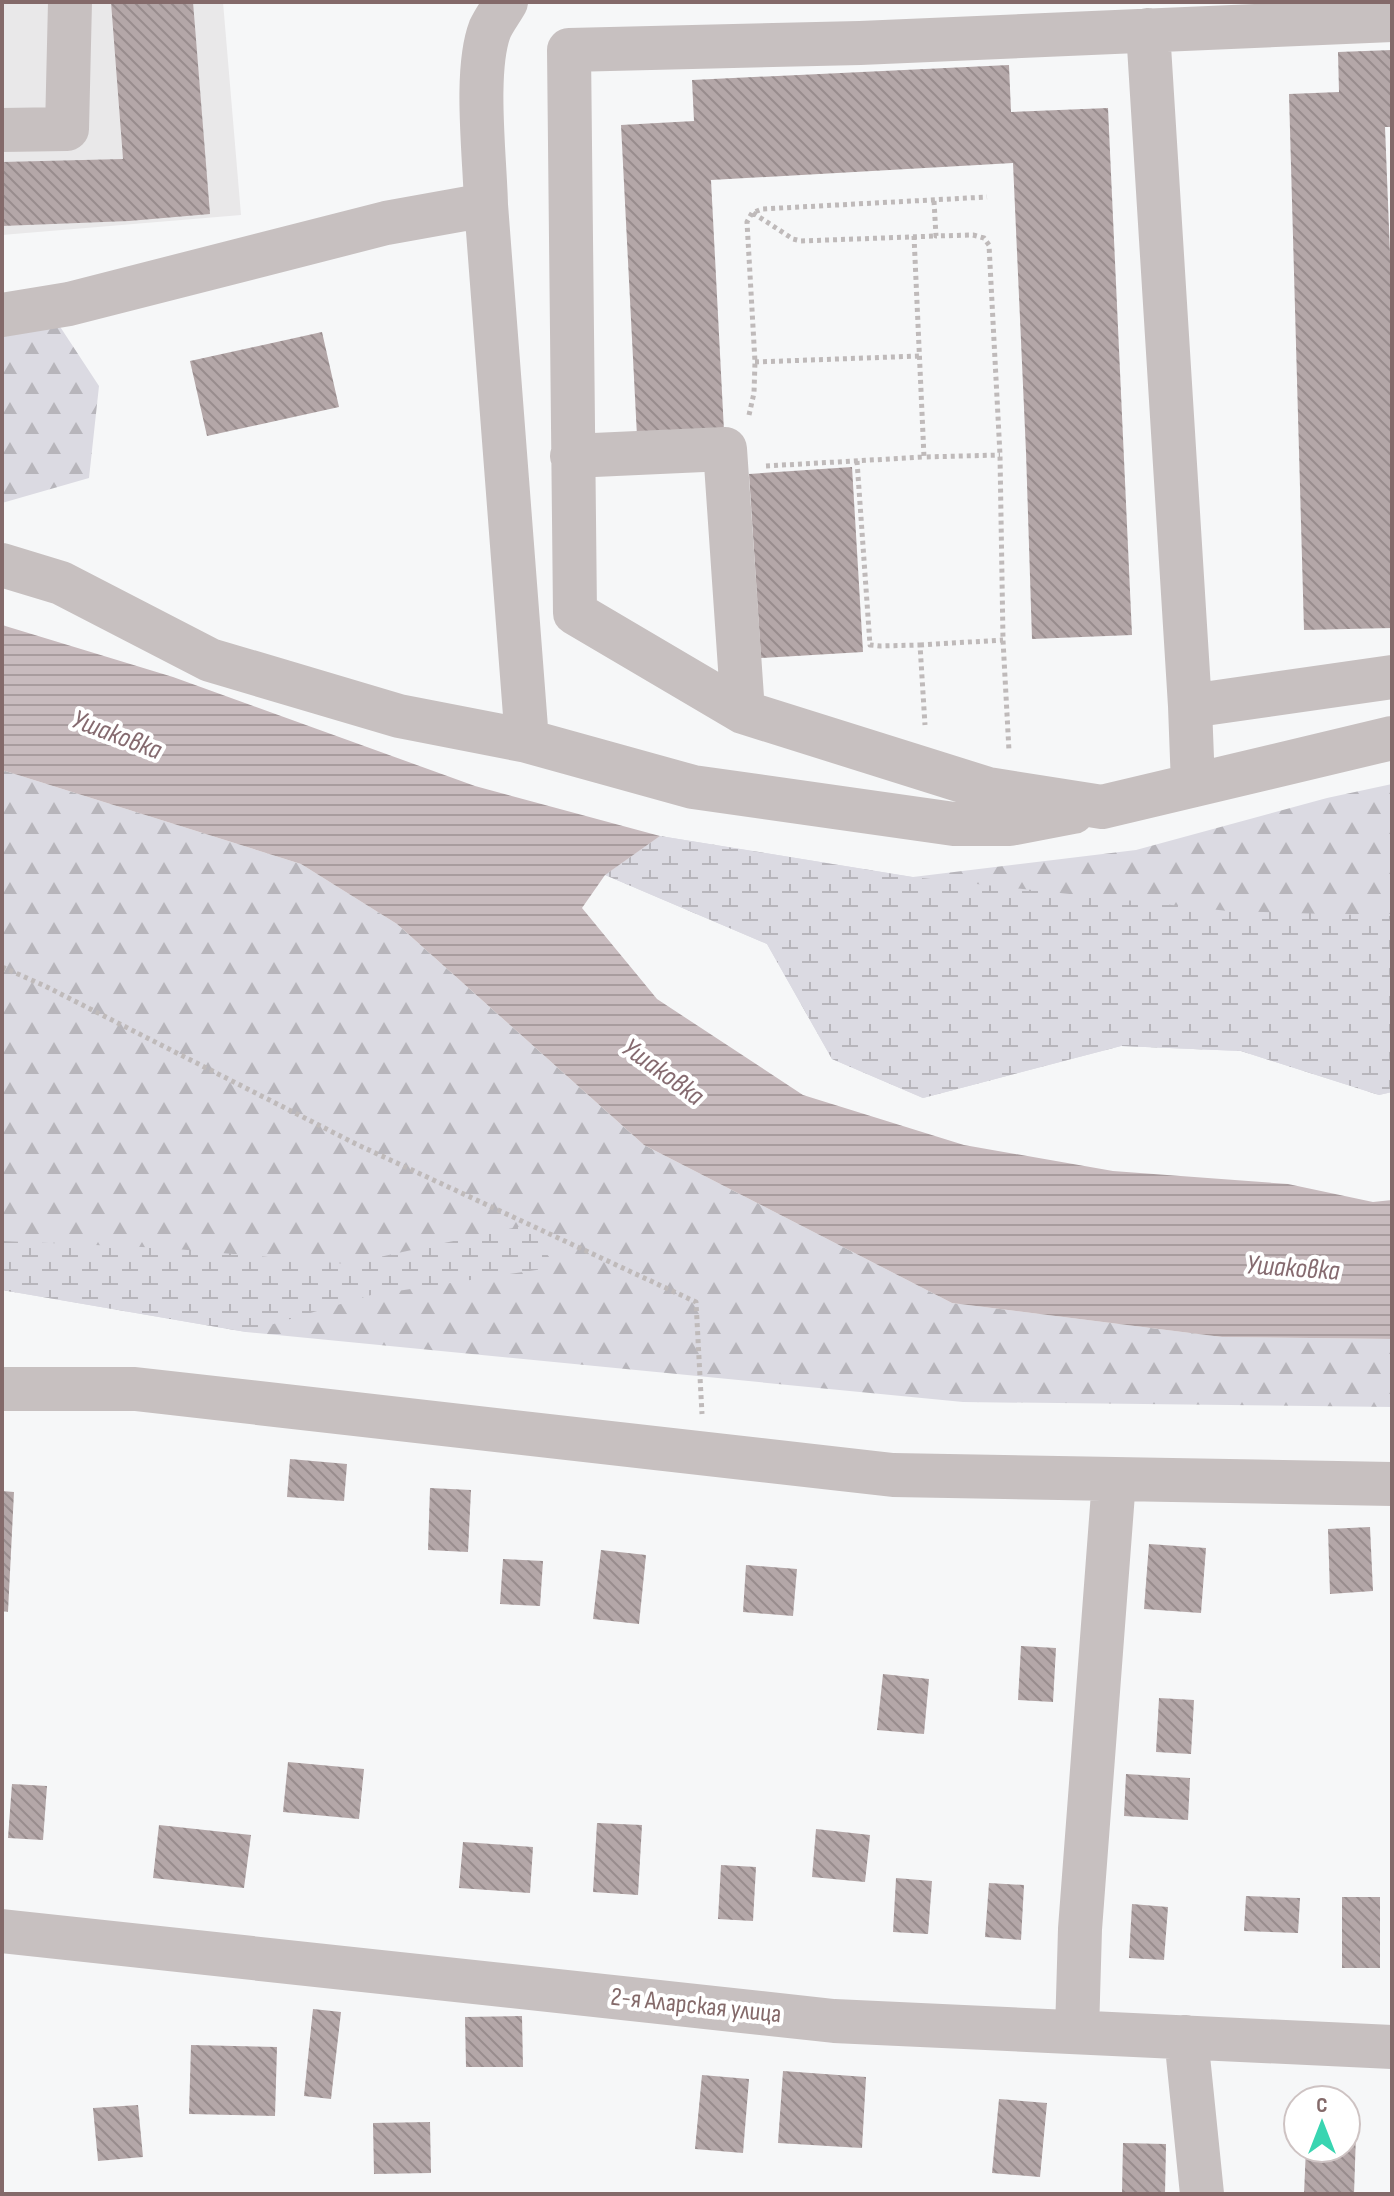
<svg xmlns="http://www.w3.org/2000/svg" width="1394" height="2196" font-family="'Sofia Sans Condensed',sans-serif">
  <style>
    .built { fill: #e9e8e9 }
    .forest { fill: url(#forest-firs) }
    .wetland { fill: url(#wetland-marsh) }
    .water { fill: url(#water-rules) }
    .building { fill: url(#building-back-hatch) }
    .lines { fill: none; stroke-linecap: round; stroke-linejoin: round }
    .path { stroke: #bfbaba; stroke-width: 5; stroke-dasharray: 4 4; stroke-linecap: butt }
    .minor { stroke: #c7c0c0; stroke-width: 44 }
    .labels { text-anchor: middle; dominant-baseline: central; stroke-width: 8; stroke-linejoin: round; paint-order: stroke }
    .street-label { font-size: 26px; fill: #846a6a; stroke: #fff }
    .water-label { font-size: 28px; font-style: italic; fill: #866b70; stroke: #fff }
  </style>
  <defs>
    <pattern id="forest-firs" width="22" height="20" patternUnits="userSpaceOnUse" patternTransform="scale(2)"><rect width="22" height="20" fill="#dbdae2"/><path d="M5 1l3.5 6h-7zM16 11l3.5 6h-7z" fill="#b7b5bb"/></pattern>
    <pattern id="wetland-marsh" width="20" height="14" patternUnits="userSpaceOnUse" patternTransform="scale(2)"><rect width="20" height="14" fill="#dbdae2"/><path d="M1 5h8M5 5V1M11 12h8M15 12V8" fill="none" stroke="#b7b5bb"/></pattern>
    <pattern id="water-rules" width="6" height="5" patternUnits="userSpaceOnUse" patternTransform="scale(2)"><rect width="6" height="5" fill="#c8bbbe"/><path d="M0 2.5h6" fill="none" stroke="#a89c9e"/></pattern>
    <pattern id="building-back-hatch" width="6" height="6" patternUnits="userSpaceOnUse" patternTransform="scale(2)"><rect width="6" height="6" fill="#b4a7a8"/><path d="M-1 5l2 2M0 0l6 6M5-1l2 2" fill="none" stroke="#988c8d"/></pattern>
  </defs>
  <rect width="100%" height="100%" fill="#f6f7f8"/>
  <path class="built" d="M2 2H223L241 215 2 235Z"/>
  <path class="forest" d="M2 315 55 319 99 386 89 478 2 503Z
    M2 770 301 864 397 924 644 1145 952 1303 1222 1337 1392 1339V1407L963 1402 246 1332 2 1290Z
    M1392 784V1092L1379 1095 1241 1051 1121 1046 923 1098 832 1059 767 944 605 875 660 836 913 877 1136 850 1327 798Z"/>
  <path class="wetland" d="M660 836 912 877 1228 911 1392 916V1092L1379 1095 1241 1051 1121 1046 923 1098 832 1059 767 944 605 875Z
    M527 1225 556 1267 371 1295 246 1332 2 1290V1241L165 1248 347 1264Z"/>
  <path class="water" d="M2 625 173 677 475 786 660 836 605 875 582 908 657 999 803 1095 964 1145 1113 1171 1288 1184 1373 1202 1392 1200V1339L1222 1337 952 1303 644 1145 397 924 301 864 2 770Z"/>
  <path class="building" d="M111 2H193L210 214 129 221 2 226V162L123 159Z
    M1392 50V127H1385L1392 304V628L1304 630 1289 94 1339 92 1338 52Z
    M1009 65 1011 112 1108 108 1132 635 1032 639 1026 452 1013 163 711 180 724 431 637 436 621 125 694 121 692 80Z
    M322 332 339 407 207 436 190 361Z
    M852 467 863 652 761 658 749 474Z
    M290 1459 347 1464 344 1501 287 1497Z
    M430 1488 471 1490 468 1552 428 1550Z
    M2 1491 14 1492 8 1612 2 1611Z
    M1370 1527 1373 1591 1330 1594 1328 1529Z
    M1149 1544 1206 1548 1201 1613 1144 1609Z
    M601 1550 646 1555 639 1624 593 1619Z
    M503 1559 543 1561 540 1606 500 1604Z
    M746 1565 797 1569 793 1616 743 1612Z
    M1021 1646 1056 1648 1053 1702 1018 1700Z
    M883 1674 929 1679 924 1734 877 1730Z
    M1159 1698 1194 1700 1191 1754 1156 1752Z
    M288 1762 364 1769 359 1819 283 1812Z
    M1126 1774 1190 1778 1188 1820 1124 1816Z
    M12 1784 47 1786 43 1840 8 1838Z
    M597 1823 642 1825 638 1895 593 1892Z
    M159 1825 251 1835 244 1888 153 1878Z
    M816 1829 870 1835 865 1882 812 1877Z
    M463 1842 533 1847 530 1893 459 1888Z
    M721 1865 756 1867 753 1921 718 1919Z
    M896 1878 932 1881 928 1934 893 1932Z
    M989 1883 1024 1885 1021 1940 985 1937Z
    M1246 1896 1300 1898 1298 1933 1244 1931Z
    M1342 1897H1380V1968H1342Z
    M1132 1904 1168 1907 1164 1960 1129 1958Z
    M313 2009 341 2012 331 2099 304 2096Z
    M522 2016 523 2067H466L465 2017Z
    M191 2045 277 2047 275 2116 189 2114Z
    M783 2071 866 2077 862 2148 778 2143Z
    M702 2075 749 2079 743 2153 695 2149Z
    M999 2099 1047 2103 1040 2177 992 2173Z
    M138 2105 143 2157 98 2161 93 2108Z
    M430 2122 431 2173 374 2174 373 2123Z
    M1346 2134H1356L1354 2194H1304L1306 2148H1346Z
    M1123 2143 1166 2144 1165 2194H1122Z"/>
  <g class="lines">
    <path class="path" d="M934 201 936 236 973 235 984 238 989 245 1000 455 1003 640 1009 751
      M753 213 793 239 801 241 936 236
      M914 236 924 457 1000 455
      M755 362 920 356
      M749 415 754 393 755 362 747 222 752 213 762 209 987 197
      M857 461 870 645 880 646 920 645 925 725
      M766 466 924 457
      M920 645 1003 640
      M2 967 45 986 356 1144 696 1302 702 1414"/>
    <path class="minor" d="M1392 20 860 43 569 50 575 613 743 712 988 789 1102 807 1392 738
      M1148 30 1190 706 1392 677
      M2 130 67 129 70 2
      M486 205 527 741 693 787 954 824H1010L1073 812
      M2 315 69 304 386 223 486 205C485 158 474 71 490 29 494 20 501 11 506 2
      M572 456 725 449 743 712
      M2 565 61 583 210 660 399 716 527 741
      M1190 706 1193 785
      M2 1389H135L893 1475 1392 1484
      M2 1931 834 2021 1392 2047
      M1077 2032 1080 1929 1114 1480
      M1186 2037 1202 2194"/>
  </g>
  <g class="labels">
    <g class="street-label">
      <text transform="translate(696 2006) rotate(6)">2-я Аларская улица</text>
    </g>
    <g class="water-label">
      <text transform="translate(117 735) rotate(21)">Ушаковка</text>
      <text transform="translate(663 1072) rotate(36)">Ушаковка</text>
      <text transform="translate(1293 1268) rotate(4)">Ушаковка</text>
    </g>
  </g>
  <rect width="1394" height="2196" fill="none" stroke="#846a6a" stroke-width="8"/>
  <g transform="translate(1322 2124)"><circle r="38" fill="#ffffff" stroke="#cec3c3" stroke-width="2"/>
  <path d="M0-6L14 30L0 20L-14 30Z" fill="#39d5b1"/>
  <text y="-12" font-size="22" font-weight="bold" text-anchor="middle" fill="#846a6a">С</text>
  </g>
</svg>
